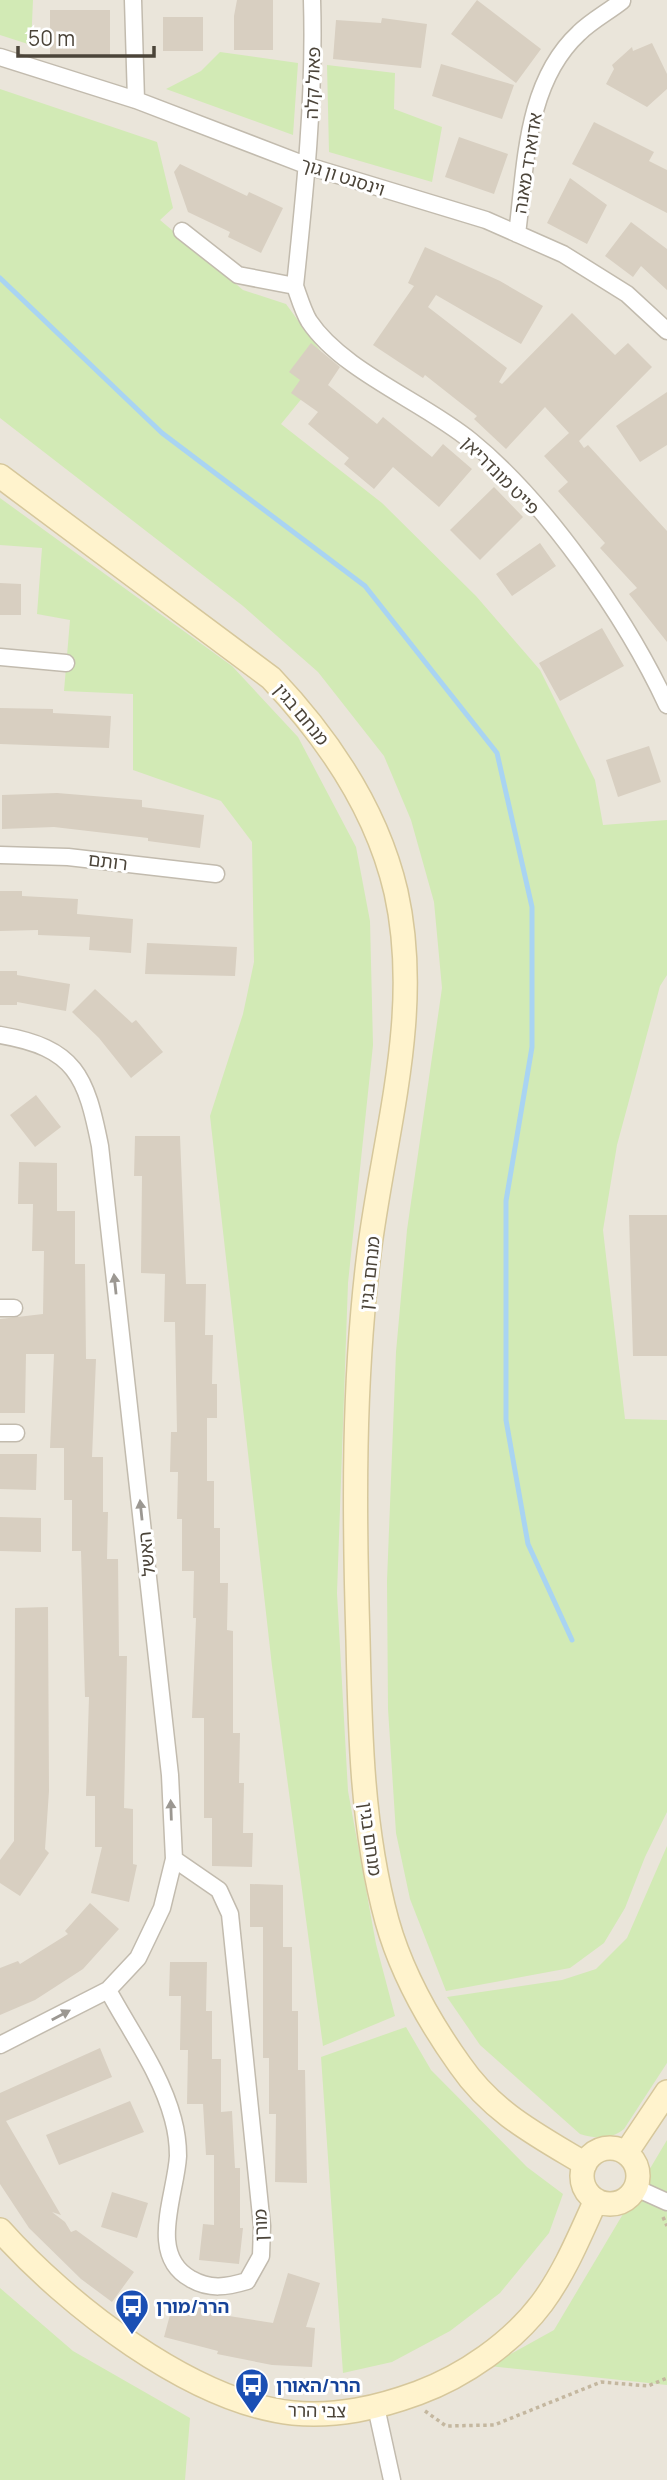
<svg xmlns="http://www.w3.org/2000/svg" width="667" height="2480" font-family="Manrope,'Noto Sans Hebrew',sans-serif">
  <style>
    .residential { fill: #eae5da }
    .green { fill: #d2eab5 }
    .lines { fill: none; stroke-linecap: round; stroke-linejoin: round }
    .stream { stroke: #a9d4f2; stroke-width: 5 }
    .building { fill: #d8cfc1 }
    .street-casing { stroke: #c2bbae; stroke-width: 19 }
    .secondary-casing { stroke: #d6c79b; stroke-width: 26 }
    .path { stroke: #c4b79f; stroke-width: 3.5; stroke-dasharray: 3.5 3.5; stroke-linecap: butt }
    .street { stroke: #fff; stroke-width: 16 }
    .secondary { stroke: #fff3cd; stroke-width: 23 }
    .oneway { fill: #9c9892 }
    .labels { text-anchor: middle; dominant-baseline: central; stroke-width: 6; stroke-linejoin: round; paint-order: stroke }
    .street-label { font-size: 18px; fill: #4b4439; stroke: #fff }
    .transit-label { font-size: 18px; font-weight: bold; fill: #164399; stroke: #fff; text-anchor: start }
  </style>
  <rect width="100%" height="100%" fill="#f6f3ec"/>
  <path class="residential" d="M0 0H667V2480H0Z"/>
  <path class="green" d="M0 0H33L31 45 0 35Z
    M220 52 298 63 293 135 166 89 201 71Z
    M327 65 395 73 394 109 442 127 432 182 329 152Z
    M0 89 157 142 173 208 160 220 243 290 286 304 330 364 281 424 382 503 476 596 540 670 595 780 603 825 667 820V975L660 986 617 1145 603 1230 625 1419 667 1420V1812L645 1857 625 1908 604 1943 570 1968 446 1991 410 1899 396 1833 388 1709 387 1581 396 1352 407 1230 442 988 434 902 411 820 384 756 318 672 243 606 0 418Z
    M0 498 232 666 298 737 356 847 370 921 373 1045 348 1283 337 1593 348 1791 376 1944 395 2016 323 2046 272 1666 210 1116 243 1014 254 962 252 842 221 801 133 770V694L64 691 70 620 37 614 42 548 0 545Z
    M667 1846V2063L624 2129C610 2140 596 2139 580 2134L480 2045 447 1997 562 1980 596 1969 627 1938Z
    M406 2027 431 2070 527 2167 563 2194 549 2233 500 2293 450 2331 392 2362 343 2373 321 2057Z
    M667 2140V2385L489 2366 554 2330Z
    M0 2288 73 2351 190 2418 185 2480H0Z"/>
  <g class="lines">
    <path class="stream" d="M0 278 162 433 365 586 497 753 532 907V1047L506 1201V1420L528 1544 572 1640"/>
  </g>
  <path class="building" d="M237 0H273V50H234V16Z
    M477 0 541 49 516 83 451 34Z
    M50 10H110V56H50Z
    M163 17H203V51H163Z
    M382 18 427 24 421 68 333 59 336 20 381 23Z
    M652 43 667 74V89L647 107 606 84 614 69 612 65 632 47 633 51Z
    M441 64 514 85 502 119 432 96Z
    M594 122 654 152 649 161 667 170V213L572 164Z
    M459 137 508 154 494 194 445 177Z
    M180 164 247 196 249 192 283 208 261 253 228 237 230 232 188 212 174 172Z
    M570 178 607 205 587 244 547 223Z
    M631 222 667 249V290L641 266 633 277 605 256Z
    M425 247 500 281 543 306 521 344 436 295 428 307 507 368 499 382 502 384 572 313 615 355 628 343 652 367 579 441 584 448 588 445 667 531V642L629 594 637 588 600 548 605 543 558 491 568 482 544 456 569 433 545 407 506 449 474 419 477 416 425 375 423 378 373 345 414 286 408 283Z
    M311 343 340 367 328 385 377 424 383 417 432 457 443 444 472 469 439 507 393 467 374 489 344 464 349 458 308 424 318 412 291 393 300 380 289 372Z
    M667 392V445L640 462 616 426Z
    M494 487 523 517 480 560 450 530Z
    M540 543 556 566 512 596 496 574Z
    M0 583 21 584V615H0Z
    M602 628 624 666 560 701 539 663Z
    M0 708 53 709V713L111 716 109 748 0 744Z
    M649 746 661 782 618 797 606 760Z
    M57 793 142 800V807L204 815 200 848 148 841V838L54 827 2 829V795Z
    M0 891H22V896L78 899 77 914 133 919 131 953 89 950 90 937 38 935V930L0 931Z
    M147 943 237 947 235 976 145 974Z
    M0 971H17V975L70 984 66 1011 17 1002V1005H0Z
    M95 989 132 1023 136 1020 163 1052 131 1078 99 1038 72 1012Z
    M36 1095 61 1127 35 1147 10 1115Z
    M135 1136H180L186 1284H206L205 1335H213L212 1384H217V1418H207V1481H214V1528H220V1583H228L227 1630 233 1631V1733H240L239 1783H244L243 1833H253L252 1867 212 1866V1818H204V1718H192L196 1618H193L194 1571H182V1519H177L178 1472H170L171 1432H177L175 1322H164L165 1274 141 1273 142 1176H134Z
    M19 1162 57 1163V1211H75V1264H85L86 1359H96L92 1457H103V1512H108L107 1559H118L119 1656H127L124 1808 133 1809V1864L137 1865 129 1902 91 1893 102 1847H95V1796H86L89 1697H85L81 1551H72V1500H64V1448H50L54 1354H26L25 1413H0V1319L43 1314 44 1251H32L33 1204H18Z
    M629 1215H667V1356H633Z
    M0 1454H37L36 1490 0 1489Z
    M0 1517 41 1518V1552L0 1551Z
    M48 1607 49 1791 45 1849 49 1853 20 1896 0 1883V1860L14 1841 15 1608Z
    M250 1884 283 1885V1947H292V2011H298V2070H305L307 2183 275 2182 276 2114H269V2058H263V1927H250Z
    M90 1903 119 1929 83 1969 35 2000 0 2015V1968L18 1961 20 1964 68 1934 65 1931Z
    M170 1962H207L206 2011H212V2059H221V2112L232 2111 235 2168H240V2228H243L239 2264 199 2260 203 2224 214 2225V2155H206L203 2104H187L188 2050H180L181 1996H169Z
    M100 2048 112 2077 6 2121 61 2215 52 2212 65 2222 71 2232 76 2230 134 2272 112 2302 81 2279 29 2228 0 2184V2093Z
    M130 2101 144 2132 59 2165 46 2135Z
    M112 2192 148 2203 137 2238 101 2227Z
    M288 2273 320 2283 306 2327 315 2328 312 2367 272 2365 217 2354 218 2351 164 2337 174 2300 211 2309 210 2313 273 2323Z"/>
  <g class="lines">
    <g class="street-casing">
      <path id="street" d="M133 0 136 100
        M0 57 136 100 308 166 486 220 563 254 627 294 667 331
        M182 231 238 275 295 286C299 297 303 311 309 321 342 371 424 402 471 441 546 502 626 617 667 705
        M517 234C526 166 525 83 579 33 591 21 608 12 622 1
        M295 286C305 191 315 96 312 0
        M0 657 66 663
        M0 855 68 857 216 874
        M0 1035C76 1048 86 1076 100 1146L170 1775 174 1859 162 1908 138 1958 108 1990 0 2045
        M0 1308H14
        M0 1433H16
        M108 1990C130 2031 161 2073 173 2119 176 2130 178 2144 178 2156 176 2195 147 2255 191 2279 210 2290 227 2287 247 2281L261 2256 262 2226 230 1914 219 1890 174 1859
        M636 2188 667 2202
        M376 2407 392 2480"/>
    </g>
    <g class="secondary-casing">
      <path id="secondary" d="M0 476 271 678C328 738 377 810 396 892 423 1014 384 1133 369 1253 353 1381 354 1511 358 1640 360 1735 362 1829 387 1921 401 1971 430 2023 460 2065 493 2113 537 2135 585 2164
        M582 2176a28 28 0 1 1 56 0a28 28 0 1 1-56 0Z
        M626 2153 667 2092
        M0 2230C66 2304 191 2402 293 2413 337 2417 377 2408 418 2393 464 2376 512 2343 542 2303 565 2272 580 2235 596 2200"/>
    </g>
    <path class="path" d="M663 2217 667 2226
      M425 2411 446 2426 494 2425 601 2382 648 2386 667 2378"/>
    <use href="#street" class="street"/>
    <use href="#secondary" class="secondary"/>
  </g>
  <defs><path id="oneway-solid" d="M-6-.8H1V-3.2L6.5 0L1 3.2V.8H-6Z" transform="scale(1.75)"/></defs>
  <g class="oneway">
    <use href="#oneway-solid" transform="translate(115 1284) rotate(-96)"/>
    <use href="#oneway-solid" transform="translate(141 1510) rotate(-96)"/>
    <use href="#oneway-solid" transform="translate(171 1810) rotate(-92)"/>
    <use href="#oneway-solid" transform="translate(61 2015) rotate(-28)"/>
  </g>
  <defs>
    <g id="bus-pin" transform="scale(1.75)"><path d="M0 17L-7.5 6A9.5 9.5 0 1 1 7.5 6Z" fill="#1a4fb4" stroke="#fff"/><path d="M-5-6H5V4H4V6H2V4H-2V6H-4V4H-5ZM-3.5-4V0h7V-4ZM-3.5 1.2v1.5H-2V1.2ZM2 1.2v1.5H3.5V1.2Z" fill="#fff"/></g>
  </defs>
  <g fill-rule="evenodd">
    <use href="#bus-pin" x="132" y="2306"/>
    <use href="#bus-pin" x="252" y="2385"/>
  </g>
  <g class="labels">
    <g class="street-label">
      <text transform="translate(312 83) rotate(-88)">פאול קלה</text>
      <text transform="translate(527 163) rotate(-81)">אדוארד מאנה</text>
      <text transform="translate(343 176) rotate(18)">וינסנט ון גוך</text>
      <text transform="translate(501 475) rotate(45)">פייט מונדריאן</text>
      <text transform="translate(302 714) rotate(50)">מנחם בגין</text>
      <text transform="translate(108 861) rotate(7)">רותם</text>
      <text transform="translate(369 1273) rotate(-84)">מנחם בגין</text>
      <text transform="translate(146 1554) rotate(-96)">האשל</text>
      <text transform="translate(371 1839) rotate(82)">מנחם בגין</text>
      <text transform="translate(260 2225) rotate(-92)">מורן</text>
      <text transform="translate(317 2410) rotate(1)">צבי הרר</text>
    </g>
    <g class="transit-label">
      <text x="156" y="2306">הרר/מורן</text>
      <text x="276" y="2385">הרר/האורן</text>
    </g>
  </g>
  <path d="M18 46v10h136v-10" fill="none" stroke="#4b4439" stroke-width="3.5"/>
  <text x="28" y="46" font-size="21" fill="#4b4439" stroke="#ffffff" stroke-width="5" paint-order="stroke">50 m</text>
</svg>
